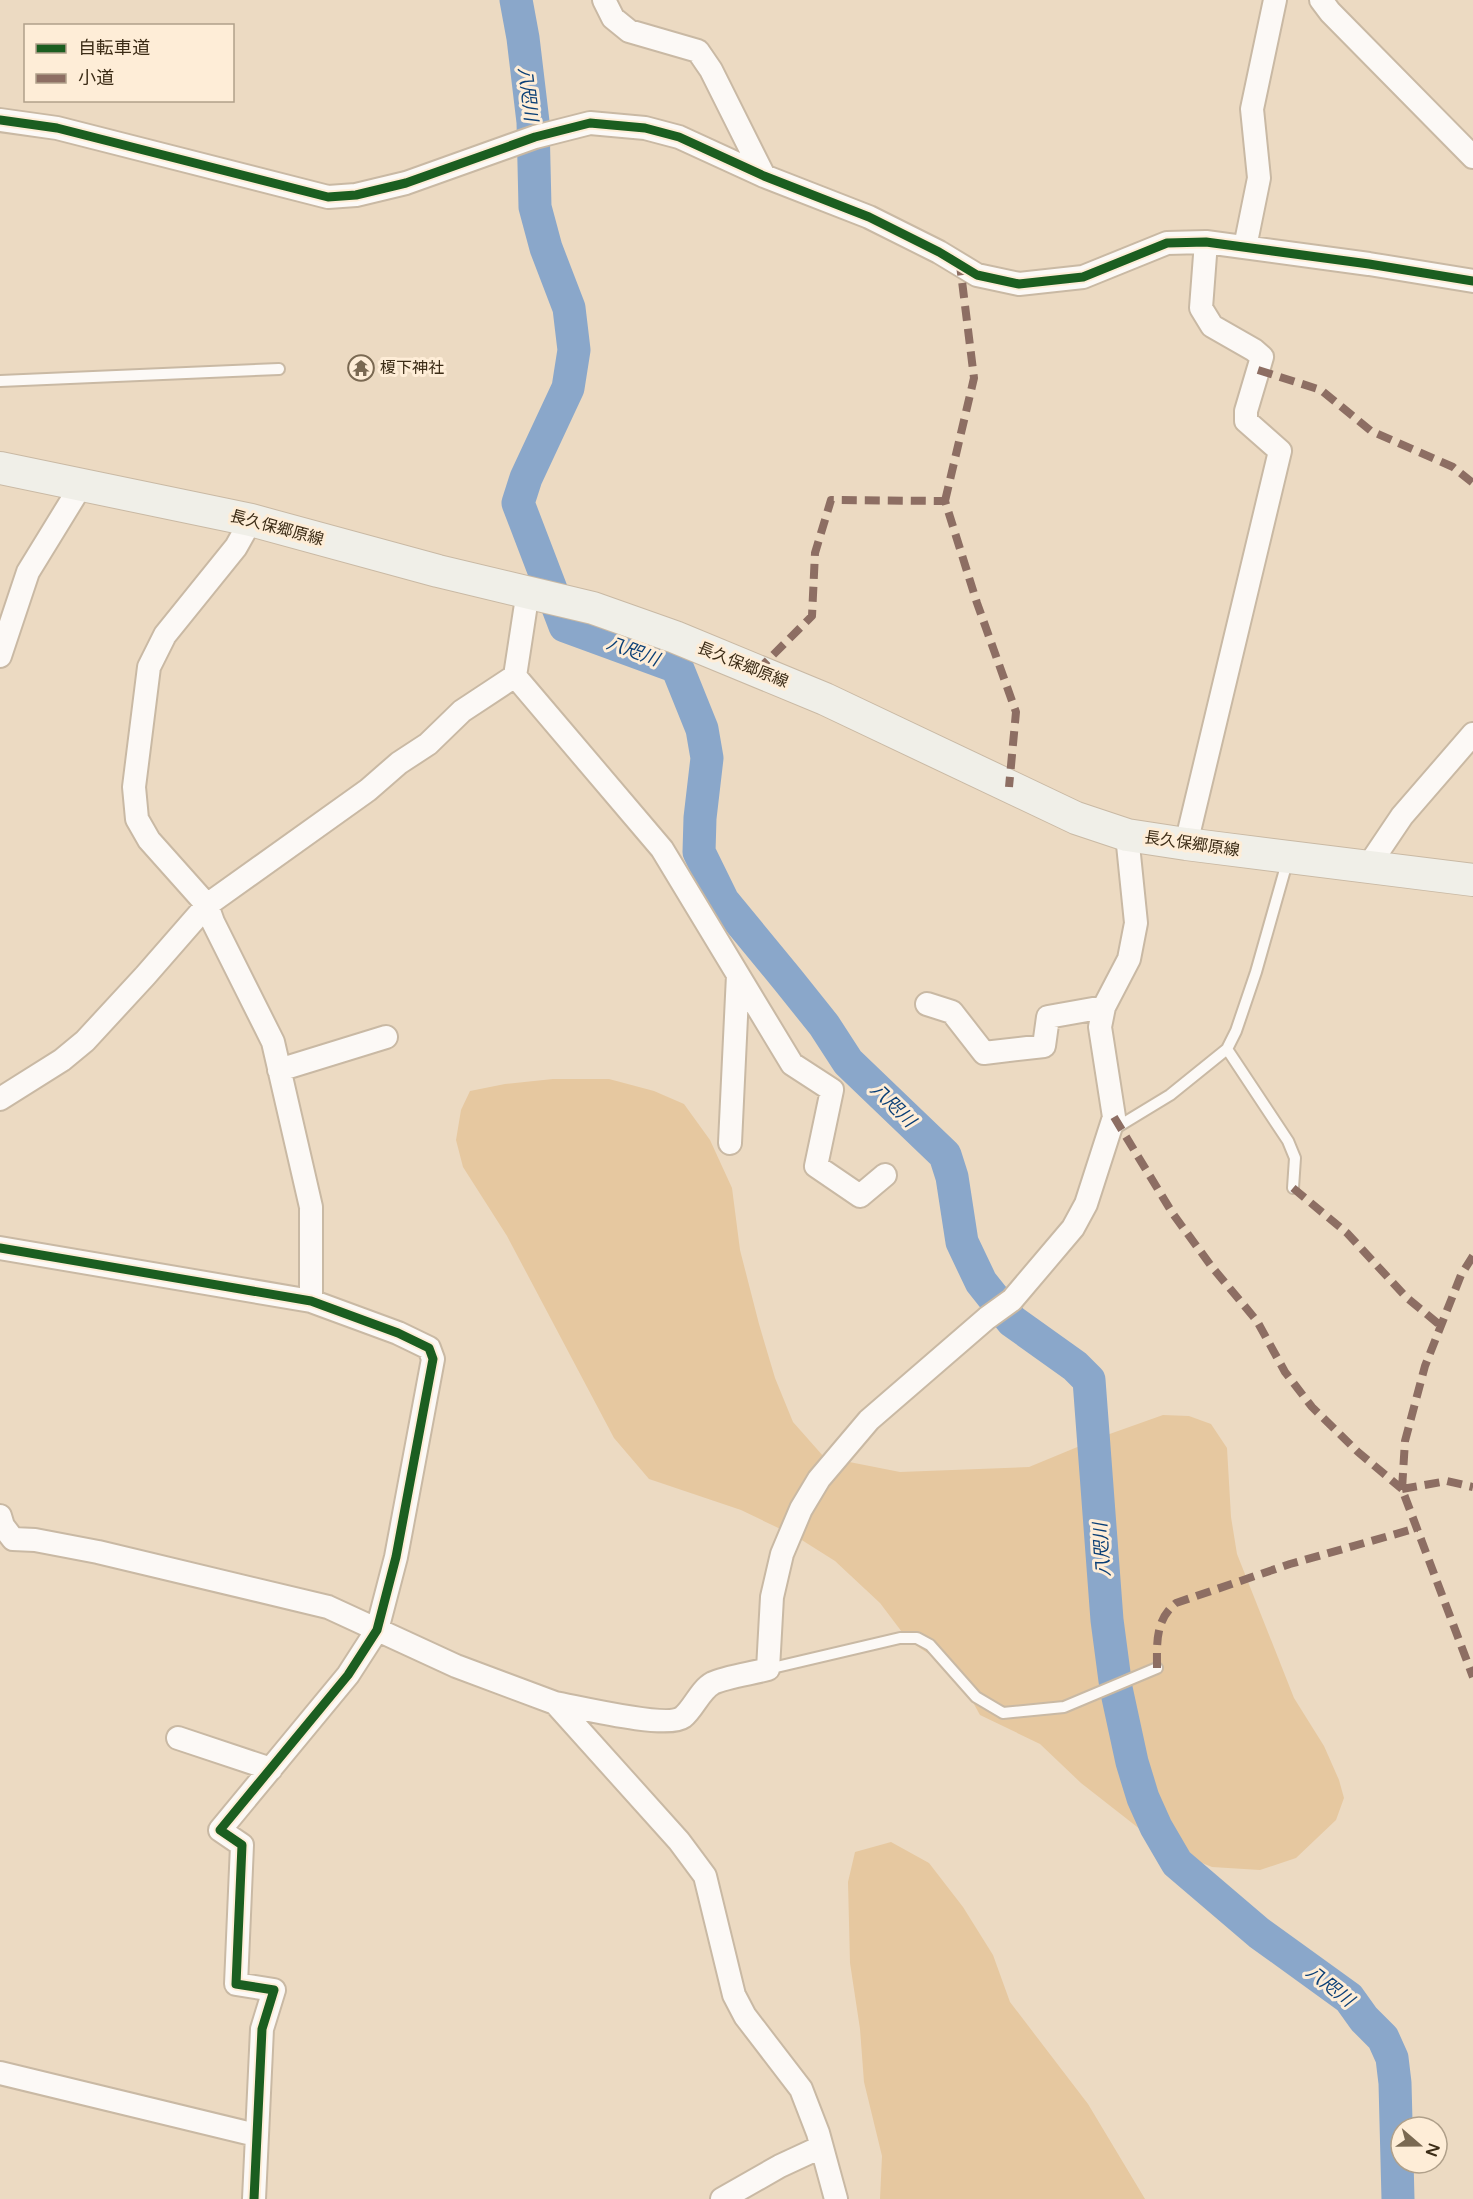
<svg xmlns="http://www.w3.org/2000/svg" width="1473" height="2199" font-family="'Varela Round','Noto Sans JP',sans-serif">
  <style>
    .green { fill: #e6c8a0 }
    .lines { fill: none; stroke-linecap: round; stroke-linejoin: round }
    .river { stroke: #8aa7ca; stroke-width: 33 }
    .lane-casing { stroke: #c9b9a4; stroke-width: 14 }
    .street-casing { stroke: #c9b9a4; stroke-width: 26 }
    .secondary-casing { stroke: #c9b9a4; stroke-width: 34 }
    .lane { stroke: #fcf9f6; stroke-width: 10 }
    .street { stroke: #fcf9f6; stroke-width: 22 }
    .secondary { stroke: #f0efe8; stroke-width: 32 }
    .quiet { stroke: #8d6e63; stroke-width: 8; stroke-dasharray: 15 8; stroke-linecap: butt }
    .cycleway-casing { stroke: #feedd7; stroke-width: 13 }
    .cycleway { stroke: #1b5e20; stroke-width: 9 }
    .labels { text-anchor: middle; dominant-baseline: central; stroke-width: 6; stroke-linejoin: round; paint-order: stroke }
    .poi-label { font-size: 16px; fill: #3c2c16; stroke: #feedd7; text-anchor: start }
    .street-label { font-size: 16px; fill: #3c2c16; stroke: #feedd7 }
    .water-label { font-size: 18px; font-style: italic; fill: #0a3f76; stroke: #feedd7 }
  </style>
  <rect width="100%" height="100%" fill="#ecdac2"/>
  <path class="green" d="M553 1079H609L654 1091 684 1104 710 1140 732 1188 740 1250 759 1324 775 1378 793 1422 824 1457 900 1472 1029 1467 1104 1436 1163 1415 1189 1416 1211 1424 1227 1448 1231 1517 1237 1554 1294 1698 1324 1746 1339 1780 1344 1798 1336 1820 1296 1858 1260 1870 1212 1867 1164 1848 1081 1783 1040 1744 980 1715 960 1679 941 1662 908 1640 880 1603 835 1561 797 1537 741 1510 649 1479 614 1438 507 1236 463 1167 456 1140 461 1110 470 1091 505 1084Z
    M891 1842 929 1863 963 1907 993 1955 1010 2002 1088 2104 1145 2199H880L882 2156 864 2082 860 2029 850 1963 848 1882 855 1852Z"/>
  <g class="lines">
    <path class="river" d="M516 0 523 38 533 122 535 207 546 248 569 308 574 350 568 388 526 478 518 503 565 626 677 667 702 729 707 758 700 818 699 852 723 901 788 980 824 1025 848 1062 945 1155 952 1177 962 1242 981 1282 1012 1321 1075 1366 1089 1380 1107 1620 1116 1688 1132 1762 1143 1798 1156 1827 1177 1863 1259 1933 1349 1998 1364 2019 1383 2038 1392 2058 1395 2083 1398 2199"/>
    <g class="lane-casing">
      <path id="lane" d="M0 381 279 369
        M1227 1049 1288 1141 1295 1158 1293 1188
        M1119 1126 1170 1095 1227 1049 1236 1031 1256 972 1288 859
        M768 1669 900 1638H917L930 1645 976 1697 1003 1713 1064 1707 1157 1668"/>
    </g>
    <g class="street-casing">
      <path id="street" d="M604 0 613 18 629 31 698 51 711 70 764 176
        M1321 0 1330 12 1473 157
        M0 120 57 128 328 197 356 195 406 183 535 137 590 123 645 128 679 137 764 176 869 217 939 252 977 275 1019 284 1083 277 1167 243 1206 242 1369 264 1473 281
        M1245 247 1259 178 1252 109 1275 0
        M251 520 236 547 165 635 149 667 134 787 137 819 149 840 207 905 213 922 273 1042 311 1207V1301
        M0 656 28 572 82 484
        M515 676 662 849 792 1064 832 1090 816 1166 860 1196 885 1175
        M1186 844 1280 451 1246 421V411L1262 357 1254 350 1212 326 1201 308 1206 242
        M1367 868 1402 816 1473 734
        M927 1004 952 1012 984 1053 1044 1046 1048 1017 1104 1007
        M279 1070 386 1037
        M0 1099 62 1060 85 1041 145 976 207 905 368 790 399 763 428 744 462 711 515 676 528 591
        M730 1143 738 975
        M0 1248 311 1301 398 1333 429 1348 433 1359 396 1557 377 1630 348 1675 220 1830 242 1845 236 1984 274 1990 262 2029 254 2199
        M0 1516 3 1526 13 1539 35 1540 98 1552 328 1607 456 1666 555 1703 679 1841 705 1876 734 1995 745 2016 801 2089 818 2133 836 2199
        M555 1703C578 1707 667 1729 683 1717 694 1708 700 1690 713 1683 725 1677 754 1673 768 1669L772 1597 782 1554 801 1509 819 1479 869 1420 987 1318 1012 1300 1073 1228 1086 1204 1114 1117 1100 1027 1104 1007 1129 959 1136 923 1127 835
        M178 1738 271 1769
        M0 2073 256 2135
        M722 2199 780 2166 821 2147"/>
    </g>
    <g class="secondary-casing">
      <path id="secondary" d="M0 468 251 520 438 571 593 608 675 637 825 699 1076 818 1127 835 1186 844 1473 880"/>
    </g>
    <use href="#lane" class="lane"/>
    <use href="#street" class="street"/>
    <use href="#secondary" class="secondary"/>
    <path class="quiet" d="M1258 370 1321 390 1371 431 1453 467 1473 483
      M945 501 974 378 960 265
      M757 671 812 616 815 553 831 500 945 501 977 603 1016 712 1009 787
      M1114 1117 1173 1214 1212 1267 1257 1321 1285 1372 1312 1407 1358 1452 1402 1489
      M1293 1188 1347 1233 1406 1297 1441 1326
      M1473 1256 1461 1275 1425 1366 1405 1441 1402 1489 1473 1677
      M1402 1489 1447 1481 1473 1487
      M1157 1668C1157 1643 1155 1620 1176 1603L1290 1564 1417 1528"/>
    <g class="cycleway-casing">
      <path id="cycleway" d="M0 120 57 128 328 197 356 195 406 183 535 137 590 123 645 128 679 137 764 176 869 217 939 252 977 275 1019 284 1083 277 1167 243 1206 242 1369 264 1473 281
        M0 1248 311 1301 398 1333 429 1348 433 1359 396 1557 377 1630 348 1675 220 1830 242 1845 236 1984 274 1990 262 2029 254 2199"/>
    </g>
    <use href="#cycleway" class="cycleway"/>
  </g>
  <defs>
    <g id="temple-ring" transform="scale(1.35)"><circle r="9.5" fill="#feedd7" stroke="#7a6952" stroke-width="1.5"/><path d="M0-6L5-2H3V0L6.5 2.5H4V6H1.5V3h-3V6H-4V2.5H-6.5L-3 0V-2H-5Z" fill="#7a6952"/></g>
  </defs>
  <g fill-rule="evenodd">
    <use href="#temple-ring" x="361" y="368"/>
  </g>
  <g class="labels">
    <g class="poi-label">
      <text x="380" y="368">榎下神社</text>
    </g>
    <g class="street-label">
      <text transform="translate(277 528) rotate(15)">長久保郷原線</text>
      <text transform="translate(743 665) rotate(22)">長久保郷原線</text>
      <text transform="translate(1192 844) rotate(8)">長久保郷原線</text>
    </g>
    <g class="water-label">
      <text transform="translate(528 94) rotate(83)">八咫川</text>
      <text transform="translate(633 651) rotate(20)">八咫川</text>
      <text transform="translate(893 1105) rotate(44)">八咫川</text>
      <text transform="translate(1102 1550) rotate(-94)">八咫川</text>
      <text transform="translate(1330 1986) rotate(38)">八咫川</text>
    </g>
  </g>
  <rect x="24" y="24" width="210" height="78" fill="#feedd7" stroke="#b0a08a" stroke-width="1.5"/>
  <rect x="36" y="44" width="30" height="9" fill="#1b5e20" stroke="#b0a08a" stroke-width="1.5"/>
  <text x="78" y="54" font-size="18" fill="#3c2c16">自転車道</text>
  <rect x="36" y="74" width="30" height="9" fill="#8d6e63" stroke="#b0a08a" stroke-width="1.5"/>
  <text x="78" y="84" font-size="18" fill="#3c2c16">小道</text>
  <g transform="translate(1419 2145) rotate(110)"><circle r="28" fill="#feedd7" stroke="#b0a08a" stroke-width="1.5"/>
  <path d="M0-4.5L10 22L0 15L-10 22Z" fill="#7a6952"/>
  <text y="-9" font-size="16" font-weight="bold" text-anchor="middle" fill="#3c2c16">N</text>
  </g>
</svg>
